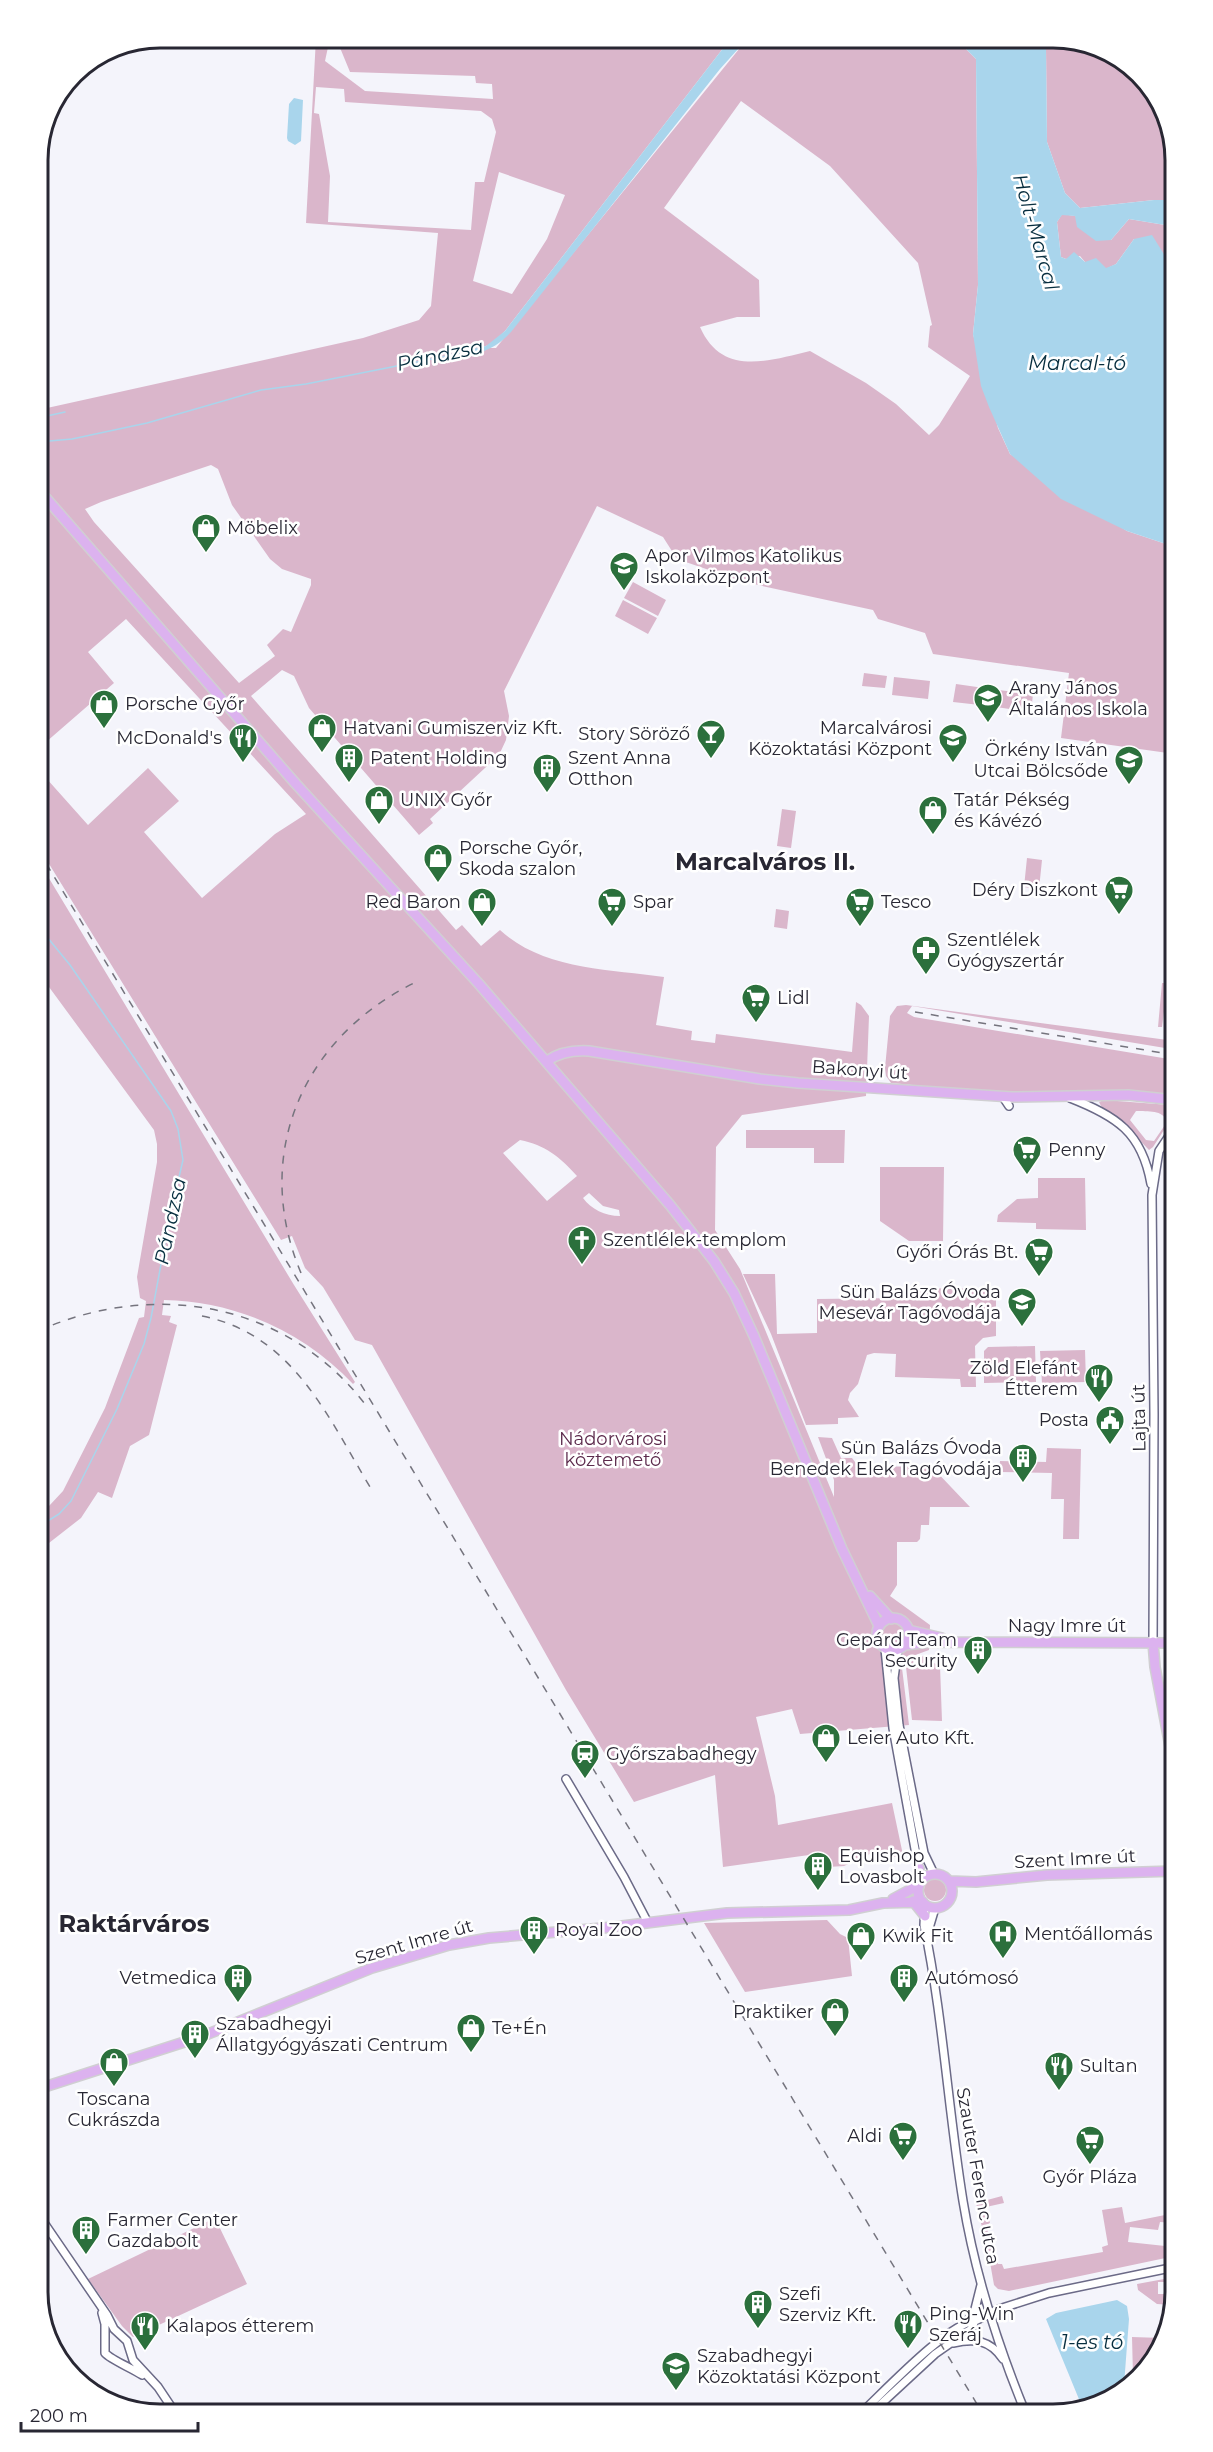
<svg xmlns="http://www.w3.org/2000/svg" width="1213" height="2452" font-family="Montserrat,sans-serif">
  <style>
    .green { fill: #dab6cb; fill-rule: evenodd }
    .water { fill: #a9d5ec }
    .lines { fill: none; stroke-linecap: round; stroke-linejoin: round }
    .stream { stroke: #a9d5ec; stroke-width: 1.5 }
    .tertiary-casing { stroke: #6b6a87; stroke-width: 10 }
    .primary-casing { stroke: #d0cfd2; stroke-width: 12 }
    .tertiary { stroke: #fff; stroke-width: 7 }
    .primary { stroke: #dcb2ef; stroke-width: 9 }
    .rail { stroke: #75747e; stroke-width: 1.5; stroke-dasharray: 8 8; stroke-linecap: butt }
    .labels { text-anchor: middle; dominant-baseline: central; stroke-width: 5; stroke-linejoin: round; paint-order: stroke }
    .poi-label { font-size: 18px; fill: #282733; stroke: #fff; text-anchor: start }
    .street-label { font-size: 18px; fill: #282733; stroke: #fff }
    .park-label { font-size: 18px; fill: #5c2a4c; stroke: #fff }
    .water-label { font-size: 20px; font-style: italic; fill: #072e3f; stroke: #fff }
    .district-label { font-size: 24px; font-weight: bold; fill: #282733; stroke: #fff }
    .rim { fill: none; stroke: #282733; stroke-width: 3 }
  </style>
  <rect width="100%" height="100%" fill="#f4f4fb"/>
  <path class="green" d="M316 38H330L325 61 365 91 493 99 492 84 476 83 475 76 350 72 336 38H731L505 331 491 344 481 348H496L748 38H955L976 59 978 285 973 334 998 428 1010 454 1127 531 1175 547V754L1061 738 1069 673 933 654 925 633 878 619 873 610 744 582 677 559 663 537 597 506 504 691 509 716 506 740 499 755 430 819 433 823 419 835 309 708 294 676 282 670 251 696 456 930 462 925 481 946 500 930C543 970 609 969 664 977L656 1025 692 1031 691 1040 715 1043 716 1034 852 1052 856 1002 861 1005 869 1016 866 1096 742 1115 716 1147 715 1230 740 1269 834 1497V1480L818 1437 832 1438 841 1458H852L858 1466 932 1467 970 1507H930L929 1525H921L920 1539 917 1542H897V1585L890 1596 930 1625 929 1650 910 1657 902 1668 909 1725 800 1734 792 1709 756 1717 775 1796 778 1825 892 1803 903 1855 881 1860 872 1853 844 1866 812 1868 809 1855 723 1867 715 1775 634 1802 566 1690 372 1345 355 1340 323 1287 305 1268 292 1236 281 1240 38 846V769L88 825 148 768 179 801 144 832 202 898 275 834 306 814 126 619 88 652 114 683 38 749V410L363 338 419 320 431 306 438 233 306 223ZM316 87 344 89 345 102 481 111 492 119 496 132 484 182H475L471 230 328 222 330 176 319 114 314 113ZM741 101 830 166 918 263 932 325 930 326 928 347 970 376 939 425 929 435 896 404 866 383 810 351C768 361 722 377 700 327L737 317H760L759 280 664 208ZM499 172 565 195 547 239 512 294 473 281ZM211 465 218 469 232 505 270 559 282 569 311 579V585L291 632 283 629 267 645 275 656 239 683 94 522 85 509 101 502ZM520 1140C545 1145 560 1157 577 1176L547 1201 503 1153ZM589 1193 603 1206 619 1210 620 1216C605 1216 591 1209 583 1198Z
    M1041 38H1062L1127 63 1166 113 1175 160V200H1154L1080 208 1065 193 1047 142 1046 49Z
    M1062 214 1075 216 1111 240 1129 219 1165 225 1175 230V237L1164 235 1175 248V272L1169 260 1134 239 1116 264 1106 269 1085 262 1080 256 1066 259 1061 257 1057 222Z
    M633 582 666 600 658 616 624 598Z
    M623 600 657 618 648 634 615 616Z
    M864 673 887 676 885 688 862 686Z
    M894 677 930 681 928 699 892 695Z
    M956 684 991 689 989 706 953 702Z
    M998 690 1033 694 1031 712 996 707Z
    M782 809 796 811 791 848 777 846Z
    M1027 858 1042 860 1039 889 1024 887Z
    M38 860 294 1285 355 1382 353 1384C304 1332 235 1301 164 1300L162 1315 171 1316 169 1322 177 1325 149 1435 130 1446 112 1498 98 1492 81 1518 40 1550 38 1557V1514L49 1506 63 1491 105 1408 139 1318 144 1317 146 1301 140 1298 137 1277 157 1162V1144L154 1130 38 972Z
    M776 909 789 911 787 929 774 927Z
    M1162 983H1175V997L1166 996 1162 1027H1158Z
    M906 1005 1175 1041V1048H1165L912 1006 907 1013 914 1017 1175 1060V1097L1158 1093 1109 1090 997 1093 891 1083 886 1076 885 1068 890 1016 897 1006Z
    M1104 1100 1170 1105 1174 1111 1173 1116 1153 1147 1149 1150 1125 1125 1101 1106 1099 1102ZM1136 1111C1148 1112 1163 1109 1167 1122L1154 1141 1146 1140 1130 1120Z
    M746 1130H845L844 1163H814V1148H746Z
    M880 1167H944L943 1241H909L880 1221Z
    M1038 1178H1085L1086 1230 1036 1229V1223L997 1222 998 1215 1017 1199 1038 1198Z
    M743 1274H775L777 1334 817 1333V1299L903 1298 904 1288 996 1289V1336L983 1338 975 1346 976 1387H961L960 1379 895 1377 896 1354 874 1353 867 1355 858 1384 850 1393 848 1400 859 1417 838 1418V1424L806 1425 771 1334Z
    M1035 1346 1036 1382 984 1383V1351L988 1347Z
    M1085 1350 1086 1382 1042 1383 1040 1351Z
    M1047 1448 1081 1449 1079 1539H1063L1064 1499H1051L1052 1473 999 1472 1000 1461 1046 1462Z
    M917 1656 929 1657 930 1661 940 1666 942 1721 912 1720 906 1667Z
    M924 1890a11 11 0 1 1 22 0a11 11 0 1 1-22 0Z
    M827 1920 840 1934 848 1938 852 1976 745 1992 704 1923Z
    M1002 2196 1004 2203 986 2207 990 2223 986 2225 998 2264H1002L1004 2269 1103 2252 1102 2247 1108 2245 1102 2210 1122 2207 1125 2223 1175 2213V2223L1160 2222 1158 2230 1130 2227 1128 2242 1165 2246 1166 2236 1175 2237V2256L1009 2291 998 2289 994 2285 988 2251 976 2203Z
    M215 2218 247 2284 133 2337 122 2326 88 2279Z
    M1175 2277V2282H1158V2294H1175L1172 2305 1157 2304 1138 2290 1137 2284Z
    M1132 2337 1162 2338 1155 2360 1135 2376H1133Z"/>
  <path class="water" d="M731 38H748L720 69 511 332C491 354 474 354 447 359L446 355 486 346 505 331Z
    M955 38H1041L1046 49 1047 142 1065 193 1080 208 1154 200H1175V230L1165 225 1129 219 1111 240 1096 241 1077 227 1075 216 1062 215 1057 222 1061 257 1066 259 1074 252 1085 262 1096 258 1106 268 1116 264 1134 239 1152 235 1175 272V547L1127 531 1061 499 1010 454 989 407 981 386 973 334 978 285 976 59Z
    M294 98 303 100 301 141 295 145 288 141 287 138 289 104Z
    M1117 2300 1127 2306 1129 2319 1124 2385 1100 2405 1083 2409 1046 2319 1056 2313Z"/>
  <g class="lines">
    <path class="stream" d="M38 418 65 412
      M38 442 72 439 147 423 261 390 306 384 447 356
      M38 1527 59 1514 71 1501 117 1409 144 1344 151 1318 170 1216 183 1160 178 1129 171 1111 70 965 38 926"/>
    <g class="tertiary-casing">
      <path id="tertiary" d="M38 509 50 503
        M1003 1097 1009 1106
        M1070 1098C1116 1116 1142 1132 1151 1184
        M1153 1642 1154 1414 1152 1195 1159 1151 1175 1127
        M885 1649 893 1728 921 1882
        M898 1649 894 1678 899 1725 924 1853 934 1874
        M566 1779 624 1877 648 1923
        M925 1904 924 1925C943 2016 948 2109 963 2201 975 2274 998 2346 1026 2414
        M927 1935 935 1908
        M38 2214 107 2315 114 2329 127 2341 133 2360 158 2387 176 2414
        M102 2313 105 2324V2353C111 2360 132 2368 142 2375
        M966 2322 974 2313 981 2285
        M953 2343C975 2338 990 2340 1003 2359
        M860 2414C882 2394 948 2323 975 2321
        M870 2414 935 2354 971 2329 975 2321 999 2309 1049 2293 1175 2267"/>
    </g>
    <g class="primary-casing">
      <path id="primary" d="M38 489 296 784 479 984 670 1205 714 1261 734 1293 754 1336 842 1549 879 1626
        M547 1061C560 1052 573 1050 589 1051L760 1079 798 1083 1012 1097 1128 1095 1175 1100
        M870 1596 891 1619
        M877 1634a16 16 0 1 1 32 0a16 16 0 1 1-32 0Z
        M908 1630 942 1638
        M1153 1642 1155 1667 1175 1773
        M905 1645 931 1642 1175 1643
        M918 1891a17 17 0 1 1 34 0a17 17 0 1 1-34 0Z
        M949 1881 976 1882 1047 1875 1175 1871
        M915 1884 919 1868
        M893 1899 919 1885
        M913 1901 925 1916
        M38 2089 203 2036 372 1968 449 1945 489 1938 614 1927 727 1913 849 1910 883 1903 923 1902"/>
    </g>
    <use href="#tertiary" class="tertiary"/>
    <use href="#primary" class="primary"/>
    <path class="rail" d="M38 850 983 2414
      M915 1012 1175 1055
      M301 1273C251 1154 303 1037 416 982
      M202 1316C292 1334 327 1415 370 1487
      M38 1331C153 1280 285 1301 365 1404"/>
  </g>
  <defs>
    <g id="shop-pin" transform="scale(1.5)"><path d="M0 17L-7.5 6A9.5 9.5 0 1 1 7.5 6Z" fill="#2b703c" stroke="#fff"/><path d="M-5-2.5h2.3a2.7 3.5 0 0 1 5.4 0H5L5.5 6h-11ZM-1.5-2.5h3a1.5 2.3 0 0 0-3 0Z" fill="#fff"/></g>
    <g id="school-pin" transform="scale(1.5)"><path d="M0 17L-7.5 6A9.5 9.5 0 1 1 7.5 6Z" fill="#2b703c" stroke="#fff"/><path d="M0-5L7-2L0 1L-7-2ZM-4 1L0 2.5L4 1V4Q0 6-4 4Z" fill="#fff"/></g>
    <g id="bar-pin" transform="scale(1.5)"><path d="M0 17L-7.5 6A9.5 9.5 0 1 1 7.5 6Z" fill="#2b703c" stroke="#fff"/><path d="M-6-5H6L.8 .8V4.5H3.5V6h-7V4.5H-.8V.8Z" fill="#fff"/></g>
    <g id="restaurant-pin" transform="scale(1.5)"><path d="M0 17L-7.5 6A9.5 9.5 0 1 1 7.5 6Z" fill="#2b703c" stroke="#fff"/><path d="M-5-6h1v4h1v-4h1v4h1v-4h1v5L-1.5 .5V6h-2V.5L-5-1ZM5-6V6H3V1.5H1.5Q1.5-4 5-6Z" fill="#fff"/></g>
    <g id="building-pin" transform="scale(1.5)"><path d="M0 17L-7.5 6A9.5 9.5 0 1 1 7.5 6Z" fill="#2b703c" stroke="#fff"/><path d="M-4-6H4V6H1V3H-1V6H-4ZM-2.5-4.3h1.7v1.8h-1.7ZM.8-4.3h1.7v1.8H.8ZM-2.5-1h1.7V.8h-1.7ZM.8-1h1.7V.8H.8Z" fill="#fff"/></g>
    <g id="supermarket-pin" transform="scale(1.5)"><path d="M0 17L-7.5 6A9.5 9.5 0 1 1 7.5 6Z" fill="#2b703c" stroke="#fff"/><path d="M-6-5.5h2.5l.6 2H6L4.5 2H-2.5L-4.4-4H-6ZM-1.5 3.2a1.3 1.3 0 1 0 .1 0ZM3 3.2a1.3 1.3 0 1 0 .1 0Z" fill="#fff"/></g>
    <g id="pharmacy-pin" transform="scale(1.5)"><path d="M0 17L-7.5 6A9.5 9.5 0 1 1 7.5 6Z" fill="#2b703c" stroke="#fff"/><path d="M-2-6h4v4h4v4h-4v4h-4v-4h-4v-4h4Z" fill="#fff"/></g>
    <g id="church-pin" transform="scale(1.5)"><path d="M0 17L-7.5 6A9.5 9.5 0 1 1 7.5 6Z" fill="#2b703c" stroke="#fff"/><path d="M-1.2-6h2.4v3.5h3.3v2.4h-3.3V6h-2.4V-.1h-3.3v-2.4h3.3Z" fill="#fff"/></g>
    <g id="civic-pin" transform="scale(1.5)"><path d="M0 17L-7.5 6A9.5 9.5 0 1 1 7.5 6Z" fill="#2b703c" stroke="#fff"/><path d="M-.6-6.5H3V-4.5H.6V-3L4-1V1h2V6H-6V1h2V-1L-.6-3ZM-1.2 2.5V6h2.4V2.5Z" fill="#fff"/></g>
    <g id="station-pin" transform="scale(1.5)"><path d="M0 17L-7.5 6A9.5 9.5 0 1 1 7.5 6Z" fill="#2b703c" stroke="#fff"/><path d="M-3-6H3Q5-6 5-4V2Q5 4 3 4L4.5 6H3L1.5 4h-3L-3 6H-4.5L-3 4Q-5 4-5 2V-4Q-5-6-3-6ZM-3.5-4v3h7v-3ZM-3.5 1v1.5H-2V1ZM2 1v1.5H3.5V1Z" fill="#fff"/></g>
    <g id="hospital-pin" transform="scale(1.5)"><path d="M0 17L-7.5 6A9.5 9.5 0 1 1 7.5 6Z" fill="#2b703c" stroke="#fff"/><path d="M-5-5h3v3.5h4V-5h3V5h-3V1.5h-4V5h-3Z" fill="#fff"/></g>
  </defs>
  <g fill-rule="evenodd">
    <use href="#shop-pin" x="206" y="528"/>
    <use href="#school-pin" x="624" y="566"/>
    <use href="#school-pin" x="988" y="698"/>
    <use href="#shop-pin" x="104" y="704"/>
    <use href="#shop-pin" x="322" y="728"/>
    <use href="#bar-pin" x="711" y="734"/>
    <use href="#restaurant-pin" x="243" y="738"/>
    <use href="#school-pin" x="953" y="738"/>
    <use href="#building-pin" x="349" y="758"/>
    <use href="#school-pin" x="1129" y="760"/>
    <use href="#building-pin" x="547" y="768"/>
    <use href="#shop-pin" x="379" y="800"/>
    <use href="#shop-pin" x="933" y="810"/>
    <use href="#shop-pin" x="438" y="858"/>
    <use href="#supermarket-pin" x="1119" y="890"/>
    <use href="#shop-pin" x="482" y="902"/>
    <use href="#supermarket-pin" x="612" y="902"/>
    <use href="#supermarket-pin" x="860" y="902"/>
    <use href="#pharmacy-pin" x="926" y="950"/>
    <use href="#supermarket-pin" x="756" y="998"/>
    <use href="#supermarket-pin" x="1027" y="1150"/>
    <use href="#church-pin" x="582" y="1240"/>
    <use href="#supermarket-pin" x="1039" y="1252"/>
    <use href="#school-pin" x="1022" y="1302"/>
    <use href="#restaurant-pin" x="1099" y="1378"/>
    <use href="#civic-pin" x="1110" y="1420"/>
    <use href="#building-pin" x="1023" y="1458"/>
    <use href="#building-pin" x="978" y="1650"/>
    <use href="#shop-pin" x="826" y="1738"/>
    <use href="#station-pin" x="585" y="1754"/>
    <use href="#building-pin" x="818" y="1866"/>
    <use href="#building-pin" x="534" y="1930"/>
    <use href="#hospital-pin" x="1003" y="1934"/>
    <use href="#shop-pin" x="861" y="1936"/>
    <use href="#building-pin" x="238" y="1978"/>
    <use href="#building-pin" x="904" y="1978"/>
    <use href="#shop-pin" x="835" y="2012"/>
    <use href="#shop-pin" x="471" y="2028"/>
    <use href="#building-pin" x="195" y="2034"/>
    <use href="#shop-pin" x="114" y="2062"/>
    <use href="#restaurant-pin" x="1059" y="2066"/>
    <use href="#supermarket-pin" x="903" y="2136"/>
    <use href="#supermarket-pin" x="1090" y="2140"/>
    <use href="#building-pin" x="86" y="2230"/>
    <use href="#building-pin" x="758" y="2304"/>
    <use href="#restaurant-pin" x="908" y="2324"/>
    <use href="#restaurant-pin" x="145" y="2326"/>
    <use href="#school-pin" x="676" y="2366"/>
  </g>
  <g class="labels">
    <g class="poi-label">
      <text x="227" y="528">Möbelix</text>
      <text x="645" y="556">Apor Vilmos Katolikus<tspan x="645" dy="21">Iskolaközpont</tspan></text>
      <text x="1009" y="688">Arany János<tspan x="1009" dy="21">Általános Iskola</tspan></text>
      <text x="125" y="704">Porsche Győr</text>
      <text x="343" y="728">Hatvani Gumiszerviz Kft.</text>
      <text x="932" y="728" text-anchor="end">Marcalvárosi<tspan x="932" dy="21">Közoktatási Központ</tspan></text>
      <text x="690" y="734" text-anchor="end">Story Söröző</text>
      <text x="222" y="738" text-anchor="end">McDonald's</text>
      <text x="1108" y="750" text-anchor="end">Örkény István<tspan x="1108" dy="21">Utcai Bölcsőde</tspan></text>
      <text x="370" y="758">Patent Holding</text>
      <text x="568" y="758">Szent Anna<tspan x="568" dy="21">Otthon</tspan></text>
      <text x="400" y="800">UNIX Győr</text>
      <text x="954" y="800">Tatár Pékség<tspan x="954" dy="21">és Kávézó</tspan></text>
      <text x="459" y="848">Porsche Győr,<tspan x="459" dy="21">Skoda szalon</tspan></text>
      <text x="1098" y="890" text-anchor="end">Déry Diszkont</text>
      <text x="461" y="902" text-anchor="end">Red Baron</text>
      <text x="633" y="902">Spar</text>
      <text x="881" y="902">Tesco</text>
      <text x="947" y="940">Szentlélek<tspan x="947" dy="21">Gyógyszertár</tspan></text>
      <text x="777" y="998">Lidl</text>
      <text x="1048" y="1150">Penny</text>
      <text x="603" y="1240">Szentlélek-templom</text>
      <text x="1018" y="1252" text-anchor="end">Győri Órás Bt.</text>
      <text x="1001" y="1292" text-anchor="end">Sün Balázs Óvoda<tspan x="1001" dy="21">Mesevár Tagóvodája</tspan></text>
      <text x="1078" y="1368" text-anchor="end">Zöld Elefánt<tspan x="1078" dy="21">Étterem</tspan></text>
      <text x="1089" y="1420" text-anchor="end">Posta</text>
      <text x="1002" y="1448" text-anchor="end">Sün Balázs Óvoda<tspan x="1002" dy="21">Benedek Elek Tagóvodája</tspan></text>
      <text x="957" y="1640" text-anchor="end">Gepárd Team<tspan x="957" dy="21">Security</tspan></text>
      <text x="847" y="1738">Leier Auto Kft.</text>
      <text x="606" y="1754">Győrszabadhegy</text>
      <text x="839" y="1856">Equishop<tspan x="839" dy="21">Lovasbolt</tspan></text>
      <text x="555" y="1930">Royal Zoo</text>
      <text x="1024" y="1934">Mentőállomás</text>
      <text x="882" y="1936">Kwik Fit</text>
      <text x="217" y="1978" text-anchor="end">Vetmedica</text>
      <text x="925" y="1978">Autómosó</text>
      <text x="814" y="2012" text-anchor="end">Praktiker</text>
      <text x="216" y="2024">Szabadhegyi<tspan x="216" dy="21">Állatgyógyászati Centrum</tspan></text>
      <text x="492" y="2028">Te+Én</text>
      <text x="1080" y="2066">Sultan</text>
      <text x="114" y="2099" text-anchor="middle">Toscana<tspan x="114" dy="21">Cukrászda</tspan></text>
      <text x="882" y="2136" text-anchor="end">Aldi</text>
      <text x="1090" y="2177" text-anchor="middle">Győr Pláza</text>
      <text x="107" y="2220">Farmer Center<tspan x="107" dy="21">Gazdabolt</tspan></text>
      <text x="779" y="2294">Szefi<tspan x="779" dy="21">Szerviz Kft.</tspan></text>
      <text x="929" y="2314">Ping-Win<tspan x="929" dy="21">Szeráj</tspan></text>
      <text x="166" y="2326">Kalapos étterem</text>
      <text x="697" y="2356">Szabadhegyi<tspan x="697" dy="21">Közoktatási Központ</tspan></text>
    </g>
    <g class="street-label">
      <text transform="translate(860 1070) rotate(4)">Bakonyi út</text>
      <text transform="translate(1139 1418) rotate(-91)">Lajta út</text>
      <text x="1067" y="1626">Nagy Imre út</text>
      <text transform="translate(1075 1859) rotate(-3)">Szent Imre út</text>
      <text transform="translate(414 1942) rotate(-16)">Szent Imre út</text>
      <text transform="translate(978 2176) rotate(80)">Szauter Ferenc utca</text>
    </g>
    <g class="park-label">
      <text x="613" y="1439">Nádorvárosi<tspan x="613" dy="21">köztemető</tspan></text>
    </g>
    <g class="water-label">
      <text transform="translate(1036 232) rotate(74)">Holt-Marcal</text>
      <text transform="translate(440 355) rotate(-12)">Pándzsa</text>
      <text x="1077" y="363">Marcal-tó</text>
      <text transform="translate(170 1221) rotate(-78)">Pándzsa</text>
      <text x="1092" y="2342">1-es tó</text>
    </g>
    <g class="district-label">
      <text x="765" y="861">Marcalváros II.</text>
      <text x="134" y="1923">Raktárváros</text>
    </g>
  </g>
  <path d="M0 0H1213V2452H0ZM160 48H1053A112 112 0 0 1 1165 160V2292A112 112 0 0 1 1053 2404H160A112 112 0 0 1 48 2292V160A112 112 0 0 1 160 48Z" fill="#fff" fill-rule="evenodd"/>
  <path class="rim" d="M160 48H1053A112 112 0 0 1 1165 160V2292A112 112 0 0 1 1053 2404H160A112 112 0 0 1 48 2292V160A112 112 0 0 1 160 48Z"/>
  <path d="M21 2422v9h177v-9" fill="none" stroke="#282733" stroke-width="3"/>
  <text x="30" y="2422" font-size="18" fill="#282733" stroke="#ffffff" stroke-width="4.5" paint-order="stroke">200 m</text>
</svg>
